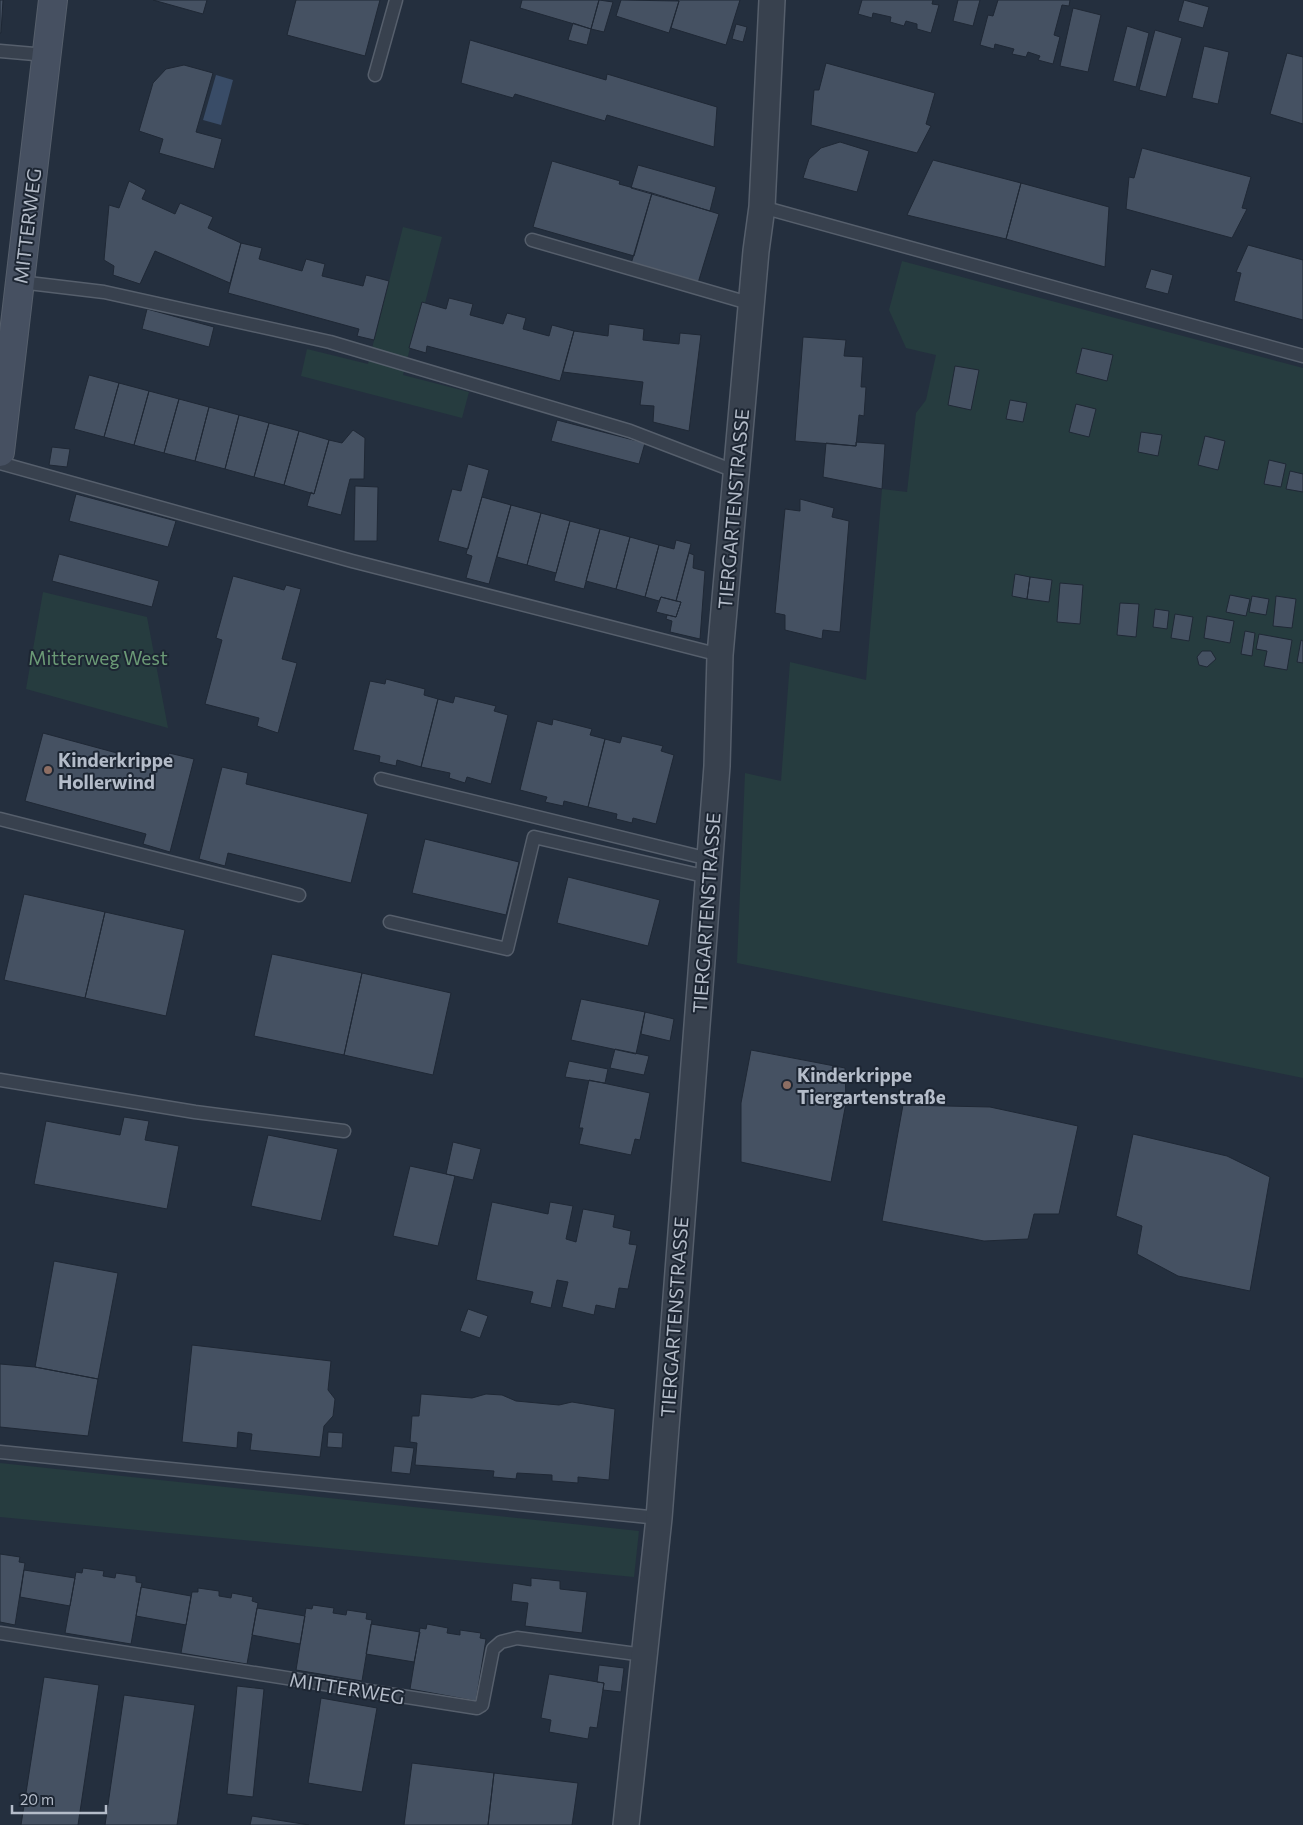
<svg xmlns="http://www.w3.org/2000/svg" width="1303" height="1825" font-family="Commissioner,sans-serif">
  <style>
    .green { fill: #263c3f }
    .water { fill: #394c67 }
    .building { fill: #455162; stroke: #1f2835 }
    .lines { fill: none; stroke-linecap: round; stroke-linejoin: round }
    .lane-casing { stroke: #565f6c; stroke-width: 15 }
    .street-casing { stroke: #565f6c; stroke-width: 28 }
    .secondary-casing { stroke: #565f6c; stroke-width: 30 }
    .lane { stroke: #38414e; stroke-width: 12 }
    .street { stroke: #38414e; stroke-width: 25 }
    .secondary { stroke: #465061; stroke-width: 28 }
    .education-dot { fill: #8d6e63; stroke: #1d2633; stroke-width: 2 }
    .labels { text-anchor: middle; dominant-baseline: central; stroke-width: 4; stroke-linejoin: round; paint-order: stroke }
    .street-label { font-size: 19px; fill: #b4bcc9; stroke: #1d2633 }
    .park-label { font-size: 19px; fill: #6b9a76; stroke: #1d2633 }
    .poi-label { font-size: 19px; font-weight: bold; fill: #b4bcc9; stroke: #1d2633; text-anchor: start }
  </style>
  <rect width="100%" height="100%" fill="#242f3e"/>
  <path class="green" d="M403 227 442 237 425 303 422 302 403 375 469 392 462 418 301 376 307 349 368 364Z
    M902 261 1303 368V1078L737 963 745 773 781 781 790 662 866 680 882 489 907 492 916 413 926 400 936 355 906 348 889 310Z
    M43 592 147 617 168 728 26 689Z
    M0 1463 639 1531 634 1577 0 1517Z"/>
  <path class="water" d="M216 75 233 80 221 125 203 120Z"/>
  <path class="building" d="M0 0H3L1 33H0Z
    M153 0H207L203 14Z
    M296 0H380L365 56 287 35Z
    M522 0H599L591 29 520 8Z
    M599 0 613 2 604 32 591 29Z
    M621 0 679 1 669 33 616 16Z
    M676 0H740L726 45 671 28 679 1Z
    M862 0H933L932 4 939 5 931 33 917 29V24L906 21 904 26 890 22 891 17 873 13 872 18 858 14Z
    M958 0H980L973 26 953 21Z
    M998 0H1070L1069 6 1062 5 1054 35 1060 37 1053 64 1038 60 1040 56 1028 52 1026 57 1012 54 1014 49 995 44 994 49 980 45 988 15 993 16Z
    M1184 0 1209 7 1203 28 1178 21Z
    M1073 8 1101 15 1088 72 1060 66Z
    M573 23 591 29 587 45 568 40Z
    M736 24 747 27 743 42 732 39Z
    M1127 26 1149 33 1136 87 1113 81Z
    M1155 30 1182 38 1166 97 1139 90Z
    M470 40 606 80 607 74 717 107 714 147 607 115 605 121 515 94 513 98 461 83Z
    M1204 46 1229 52 1218 104 1192 98Z
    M1287 53 1303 57V124L1270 114Z
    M826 63 935 93 926 124 931 126 917 153 811 125 814 90H819Z
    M184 65 213 73 196 132 222 139 214 169 159 153 163 139 139 131 153 83 166 69Z
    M840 142 869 151 857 192 803 178 809 159 821 148Z
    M1142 148 1251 177 1242 208 1247 209 1232 238 1126 209 1129 177 1134 178Z
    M933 160 1021 183 1006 239 907 215Z
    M552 161 620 181 619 184 652 193 634 256 533 227Z
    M638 165 716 187 710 211 631 188Z
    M129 181 146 190 142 199 175 214 180 203 213 217 208 228 241 243 230 283 155 251 140 284 113 275 114 266 104 260 109 205 119 208Z
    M1021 183 1109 207 1105 267 1006 239Z
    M652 193 719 214 698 283 631 264Z
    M241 243 262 248 259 259 302 271 306 259 325 264 322 276 363 286 366 275 389 281 374 340 357 336 359 329 228 293Z
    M1248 245 1303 260V320L1234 301 1241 273 1236 272Z
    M1151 269 1173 275 1168 294 1145 288Z
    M449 298 473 304 470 315 503 324 507 313 526 318 523 329 549 336 552 325 574 331 560 381 427 346 426 353 409 348 422 302 446 309Z
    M147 309 214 327 209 347 142 329Z
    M609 324 644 329 643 340 679 344 680 333 701 335 689 431 653 422 654 406 640 405 643 382 563 372 574 331 608 336Z
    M803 337 846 340 844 356 863 357 861 387H866L864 416 859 415 856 446 795 441Z
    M1082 348 1113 355 1107 381 1076 373Z
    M955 366 979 370 971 410 948 405Z
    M89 375 119 383 104 437 74 429Z
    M119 383 149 391 134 445 104 437Z
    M149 391 179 399 164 453 134 445Z
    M179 399 209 407 195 461 164 453Z
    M1010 400 1027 403 1023 422 1006 419Z
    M1076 404 1096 409 1089 437 1069 432Z
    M209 407 239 415 225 469 195 461Z
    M239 415 269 423 254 477 225 469Z
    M557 420 645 443 639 464 551 441Z
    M269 423 299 431 284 485 254 477Z
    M353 430 365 438 364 479H350L341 515 307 506 311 492 314 494 329 440 342 443Z
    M299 431 329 440 314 494 284 485Z
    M1141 432 1162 435 1158 456 1138 452Z
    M1205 436 1225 441 1218 470 1198 465Z
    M856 442 885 444 882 489 823 477 826 443 856 446Z
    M52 447 70 449 67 467 49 465Z
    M1269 460 1286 464 1281 487 1264 484Z
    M468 464 489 470 468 549 438 541 452 489 461 491Z
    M1290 471 1303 474V492L1286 489Z
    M355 486 378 487 377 541H354Z
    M76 494 176 521 168 547 69 521Z
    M482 497 511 505 489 584 466 578 472 556 466 554Z
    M800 499 834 508 832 517 849 521 840 632 823 630 822 639 785 630V615L775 613 785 509 800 511Z
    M511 505 541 513 527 565 497 557Z
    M541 513 570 521 556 573 527 565Z
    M570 521 600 529 584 589 554 581Z
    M600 529 630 537 616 589 586 581Z
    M630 537 659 545 645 597 616 589Z
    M676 540 691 544 676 601 661 597 659 601 645 597 659 545 674 549Z
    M689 553 694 555 693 568 705 571 700 639 670 632 672 621 666 619 667 615 676 617 681 602 676 601Z
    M59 554 159 581 152 607 52 581Z
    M1015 574 1030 577 1027 599 1012 596Z
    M233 576 284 590 286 585 301 589 282 659 297 663 278 733 257 726 259 718 205 704 222 640 216 638Z
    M1030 577 1052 580 1049 602 1027 599Z
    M1060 583 1083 585 1080 624 1057 622Z
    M1230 595 1250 599 1246 616 1226 612Z
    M1252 596 1269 599 1266 615 1249 612Z
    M1276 596 1296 599 1292 628 1273 626Z
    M661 597 681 602 676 617 656 612Z
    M1120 603 1139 604 1136 637 1117 635Z
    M1155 609 1169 611 1167 629 1153 627Z
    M1175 614 1193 617 1189 641 1171 638Z
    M1207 616 1234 621 1230 643 1204 638Z
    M1245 631 1255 633 1252 656 1241 654Z
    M1259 634 1292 640 1287 670 1264 666 1267 651 1256 649Z
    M1301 640 1303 641V663L1297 662Z
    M1202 651H1211L1216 659 1207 667 1199 665 1197 657Z
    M386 679 425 689 424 695 438 699 421 767 397 760 396 766 379 762 380 756 353 750 370 681 385 684Z
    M455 696 496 706 494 711 508 715 491 784 467 777 465 783 449 778 450 773 421 767 438 699 453 703Z
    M553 719 592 729 590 735 605 739 588 807 564 801 563 806 545 802 547 797 520 790 537 721 552 725Z
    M43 733 165 766 169 753 194 759 170 852 143 844 146 834 25 801Z
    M622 736 663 746 661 751 674 755 656 824 633 818 632 823 616 819 617 814 588 807 605 739 620 743Z
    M222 767 248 773 246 784 368 814 351 883 228 853 225 866 199 859Z
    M425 839 519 862 506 915 412 893Z
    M568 877 660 900 648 946 557 923Z
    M24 894 105 912 85 998 4 980Z
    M105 912 185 930 166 1016 85 998Z
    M272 954 362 973 344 1055 254 1036Z
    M362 973 451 993 433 1075 344 1055Z
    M581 999 645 1012 636 1054 571 1040Z
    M645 1012 674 1019 670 1041 641 1034Z
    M615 1049 649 1056 644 1075 610 1068Z
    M751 1050 845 1068 846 1103 831 1182 741 1162V1103Z
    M569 1061 608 1069 605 1083 565 1077Z
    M589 1080 650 1093 640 1140 635 1139 631 1155 579 1144 583 1128H579Z
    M903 1105 990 1107 1078 1126 1059 1214H1034L1028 1239 984 1241 882 1221Z
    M124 1117 149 1121 145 1140 179 1146 167 1209 34 1184 46 1121 120 1135Z
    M1133 1134 1227 1156 1270 1177 1250 1291 1178 1276 1137 1254 1142 1226 1116 1216Z
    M268 1135 338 1149 321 1221 251 1206Z
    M453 1142 481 1149 473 1180 446 1174Z
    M410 1166 455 1176 438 1246 393 1236Z
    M492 1202 548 1214 550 1202 573 1206 566 1239 576 1242 583 1209 615 1215 613 1227 631 1231 629 1244 637 1245 628 1289 619 1288 615 1309 596 1305 594 1315 562 1307 568 1282 557 1280 551 1308 530 1303 533 1292 476 1280Z
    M54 1261 118 1273 98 1379 35 1367Z
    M468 1309 488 1316 480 1338 460 1331Z
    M192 1345 331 1361 328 1390 335 1399 333 1416 324 1426 320 1457 250 1450 252 1434 238 1432 237 1448 182 1442Z
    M0 1364 35 1367 98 1379 88 1436 0 1427Z
    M421 1394 472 1398 486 1394 502 1395 516 1401 559 1405 572 1402 615 1409 609 1480 578 1477V1483L552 1481V1475L517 1473 516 1479 493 1477 494 1471 415 1465 417 1443 410 1442 412 1416H419Z
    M328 1432 343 1433 342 1448 327 1447Z
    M394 1446 414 1448 410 1474 391 1472Z
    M0 1554 20 1557 19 1562 25 1563 15 1625 0 1622Z
    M83 1568 104 1571 103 1576 115 1578 116 1573 136 1576V1582L142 1583 131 1644 65 1633 76 1572 82 1573Z
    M24 1570 75 1578 70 1606 20 1597Z
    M531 1578 560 1581V1589L587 1592 582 1633 525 1626 528 1603 511 1601 513 1583 531 1586Z
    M141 1587 191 1596 186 1625 136 1616Z
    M198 1588 219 1591V1596L231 1598 232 1593 253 1597 252 1601 258 1603 247 1664 181 1653 192 1592H198Z
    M313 1605 334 1608 333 1613 346 1615 347 1610 367 1613 366 1619 372 1620 362 1681 296 1670 306 1608 312 1609Z
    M257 1608 305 1616 300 1644 252 1635Z
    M371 1624 420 1632 414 1662 366 1654Z
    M427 1624 448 1628 447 1633 460 1635V1630L481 1633 480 1638 486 1639 476 1701 410 1689 420 1628 426 1629Z
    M599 1665 624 1668 621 1692 603 1690 604 1683 597 1682Z
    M549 1674 604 1683 597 1728 590 1727 588 1739 549 1732 551 1720 541 1718Z
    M44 1677 99 1685 78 1825H21Z
    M237 1686 264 1689 253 1797 227 1794Z
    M124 1695 195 1705 177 1825H105Z
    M321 1698 377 1708 362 1792 308 1783Z
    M412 1763 494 1773 488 1825H404Z
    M494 1773 578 1783 572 1825H488Z
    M252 1816 309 1825H250Z"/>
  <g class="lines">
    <g class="lane-casing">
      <path id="lane" d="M0 51 46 55
        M375 75 396 0
        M762 207 1303 356
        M532 240 752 304
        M20 282 104 292 330 342 630 431 737 472
        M0 463 352 561 720 655
        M381 779 709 859
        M0 819 299 895
        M390 922 507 949 534 837 708 877
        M0 1080 195 1112 344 1131
        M0 1452 659 1518
        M0 1633 477 1708 482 1705 493 1649 501 1642 517 1638 644 1655"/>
    </g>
    <g class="street-casing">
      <path id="street" d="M626 1825 659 1518 717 766 720 655 756 251 762 207 772 0"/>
    </g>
    <g class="secondary-casing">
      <path id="secondary" d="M0 452 53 0"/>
    </g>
    <use href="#lane" class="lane"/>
    <use href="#street" class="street"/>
    <use href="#secondary" class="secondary"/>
  </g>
  <g class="education-dot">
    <circle cx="48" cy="770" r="5"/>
    <circle cx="787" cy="1085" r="5"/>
  </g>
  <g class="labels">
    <g class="street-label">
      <text transform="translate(27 226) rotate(-83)">MITTERWEG</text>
      <text transform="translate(733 509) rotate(-85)">TIERGARTENSTRASSE</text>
      <text transform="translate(706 913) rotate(-86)">TIERGARTENSTRASSE</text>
      <text transform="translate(674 1317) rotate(-86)">TIERGARTENSTRASSE</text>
      <text transform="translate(347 1688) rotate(9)">MITTERWEG</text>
    </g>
    <g class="park-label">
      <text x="98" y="657">Mitterweg West</text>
    </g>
    <g class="poi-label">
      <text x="58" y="759">Kinderkrippe<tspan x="58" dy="22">Hollerwind</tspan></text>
      <text x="797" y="1074">Kinderkrippe<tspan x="797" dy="22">Tiergartenstraße</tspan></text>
    </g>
  </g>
  <path d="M12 1805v8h94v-8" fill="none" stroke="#b4bcc9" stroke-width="2.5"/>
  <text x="20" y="1805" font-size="15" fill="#b4bcc9" stroke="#1d2633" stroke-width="4" paint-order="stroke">20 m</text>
</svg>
